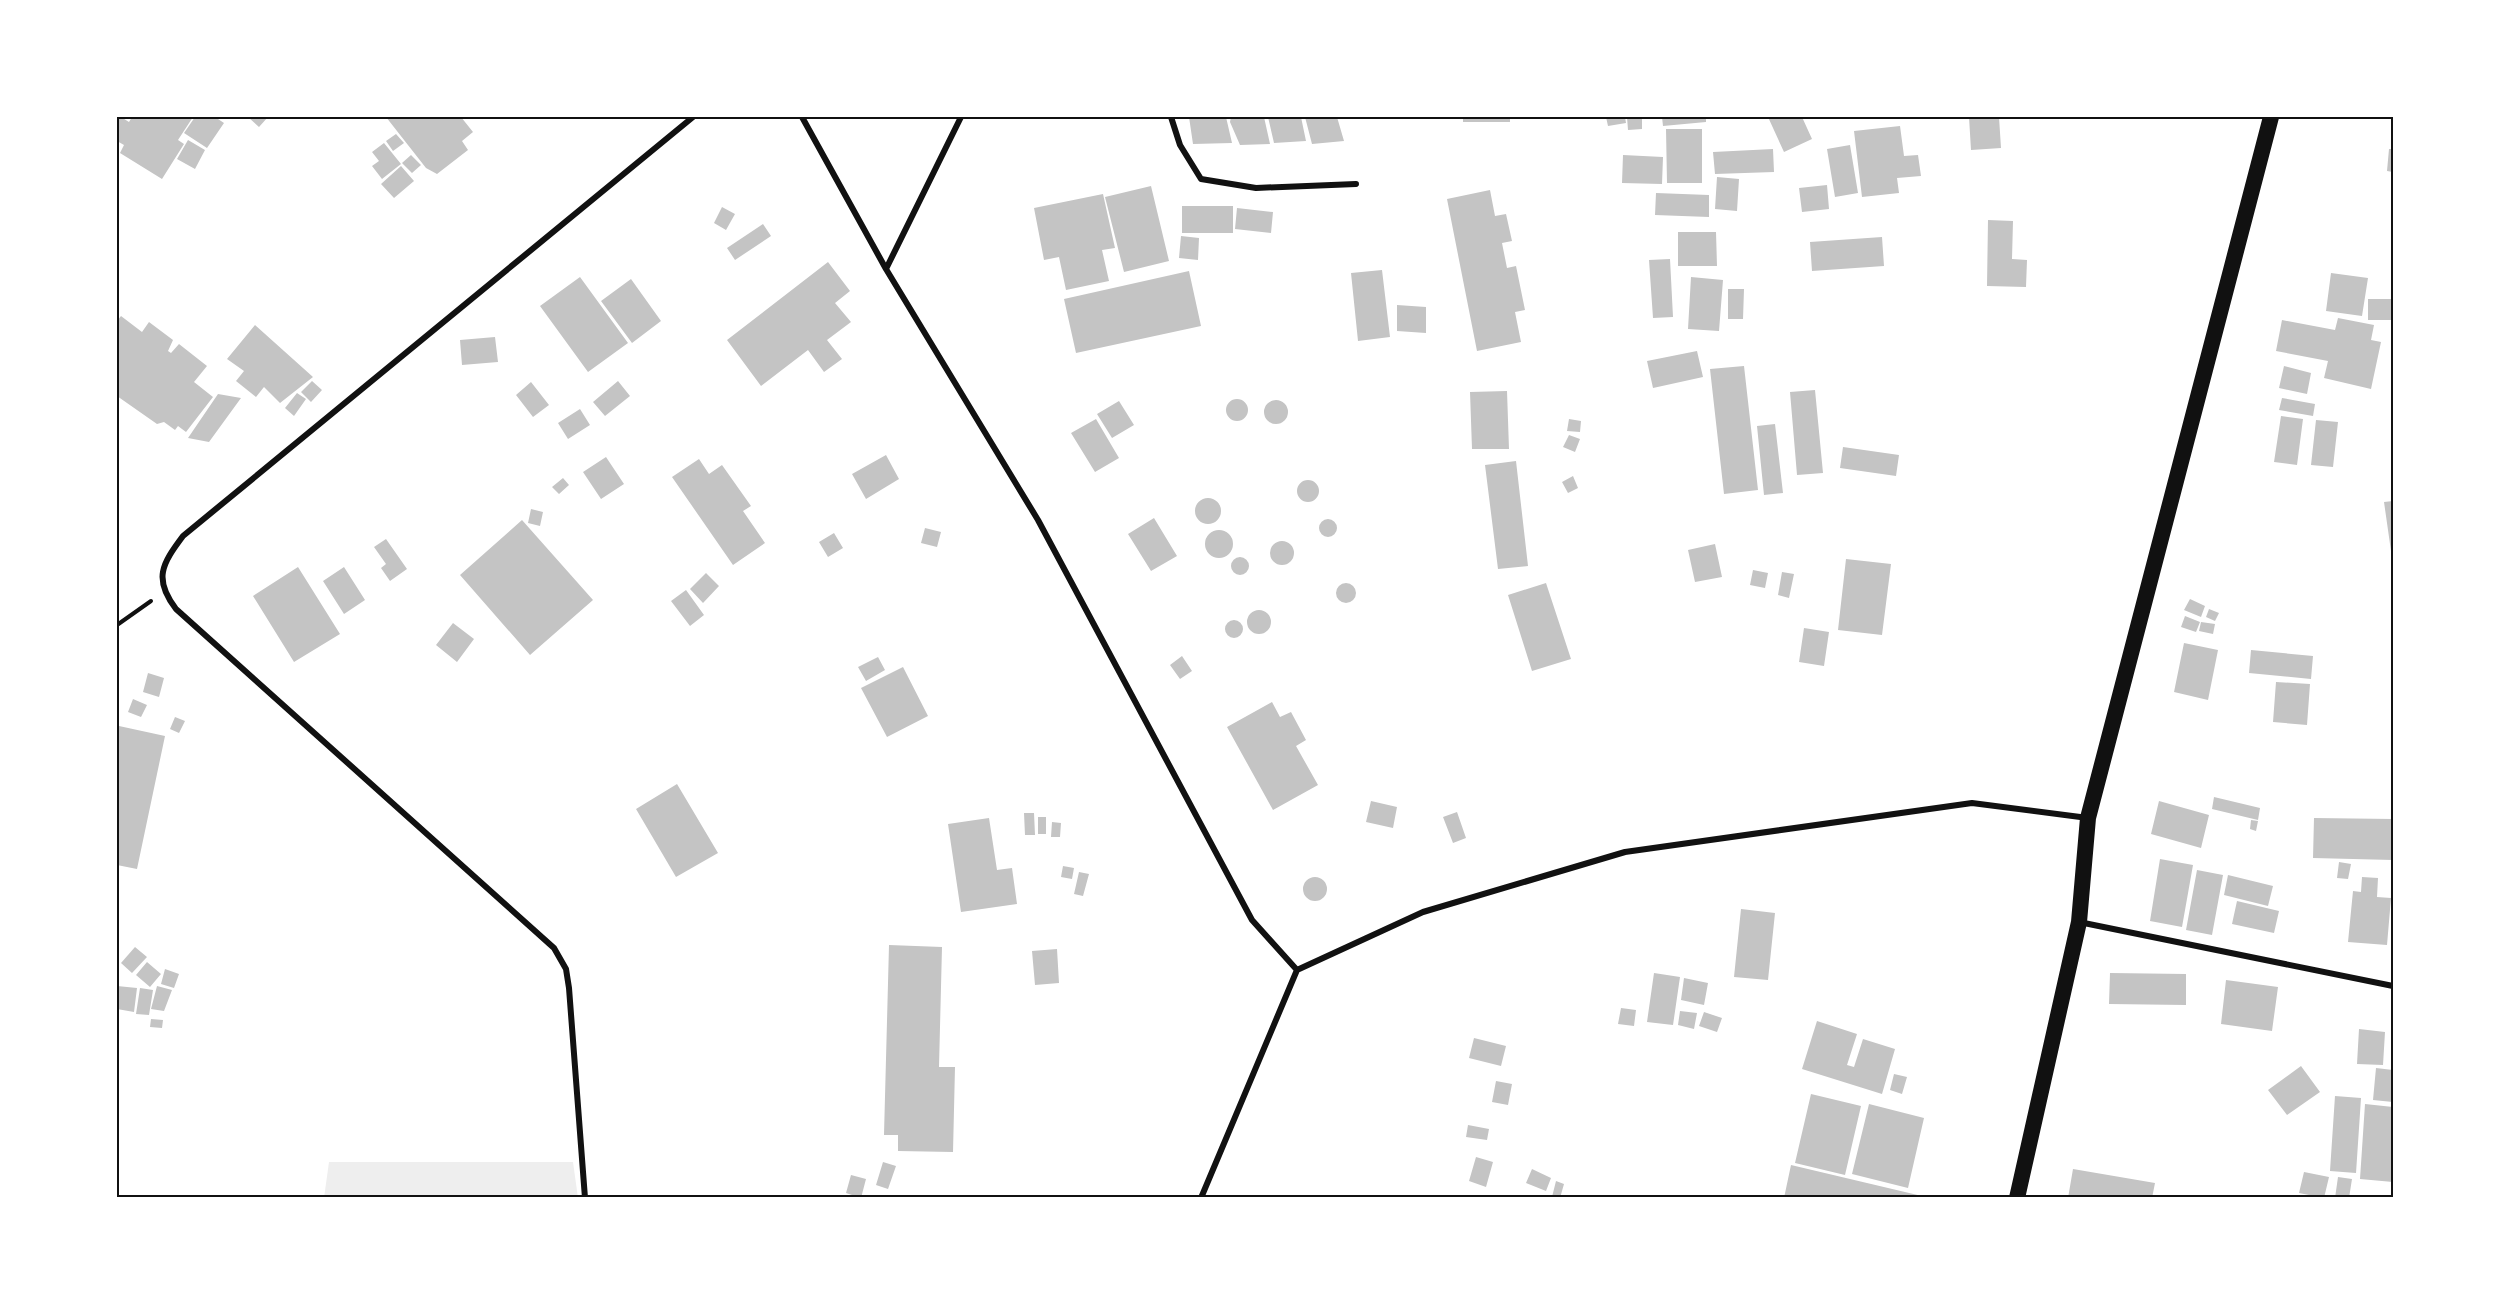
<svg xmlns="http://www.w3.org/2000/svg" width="2510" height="1315" font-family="Inter,sans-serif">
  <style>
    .green { fill: #eee }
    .building { fill: #c4c4c4 }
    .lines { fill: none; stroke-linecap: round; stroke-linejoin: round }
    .path { stroke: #111; stroke-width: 4 }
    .minor { stroke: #111; stroke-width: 6 }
    .trunk { stroke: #111; stroke-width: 16 }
    .neatline { fill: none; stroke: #111; stroke-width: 2 }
  </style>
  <rect width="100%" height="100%" fill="#fff"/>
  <path class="green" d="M329 1162H573L578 1198H324Z"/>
  <path class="building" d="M121 117 129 122 132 117H193L178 140 184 144 162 179 120 153 124 145 117 141V118Z
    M195 117H215L224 123 207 148 184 133Z
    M248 117H268L259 127Z
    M386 117H461L473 132 462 141 468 150 437 174 426 168Z
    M1189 117H1226L1232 143 1193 144Z
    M1231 117H1264L1270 144 1240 145 1230 122Z
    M1268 117H1301L1306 141 1274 143Z
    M1305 117H1337L1344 141 1312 144Z
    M1463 117H1510V122H1463Z
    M1606 117H1625L1626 123 1608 126Z
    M1627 117H1642V129L1628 130Z
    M1662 117H1706V122L1663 126Z
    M1768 117H1802L1812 139 1784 152Z
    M1969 117H1999L2001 148 1971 150Z
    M1900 126 1904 156 1918 155 1921 176 1897 178 1899 193 1862 197 1854 131Z
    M1666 129H1702V183H1667Z
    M396 134 404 143 393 151 386 141Z
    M188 140 205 150 195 169 177 159Z
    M384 143 401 164 382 179 372 166 379 161 372 152Z
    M1850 145 1858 193 1835 197 1827 149Z
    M1773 149 1774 172 1715 174 1713 152Z
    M2389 149H2393V172L2387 171Z
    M411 155 421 165 412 173 402 163Z
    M1623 155 1663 157 1662 184 1622 183Z
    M401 166 414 181 394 198 381 184Z
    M1717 177 1739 179 1737 211 1715 209Z
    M1827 185 1829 209 1802 212 1799 188Z
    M1151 186 1169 261 1124 272 1105 197Z
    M1490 190 1495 216 1506 214 1512 241 1502 243 1507 268 1516 266 1525 310 1515 312 1521 342 1477 351 1447 199Z
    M1656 193 1709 195V217L1655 215Z
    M1103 194 1115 248 1102 250 1109 281 1066 290 1059 257 1044 260 1034 208Z
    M1182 206H1233V233H1182Z
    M722 207 735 214 726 230 714 223Z
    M1237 208 1273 212 1271 233 1235 229Z
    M1988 220 2013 221 2012 259 2027 260 2026 287 1987 286Z
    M763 224 771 236 735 260 727 248Z
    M1678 232H1716L1717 266H1678Z
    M1181 236 1199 238 1198 260 1179 258Z
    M1882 237 1884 266 1812 271 1810 242Z
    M1670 259 1673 317 1653 318 1649 260Z
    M828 262 850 291 835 303 851 322 827 340 842 359 824 372 808 350 761 386 727 340Z
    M1382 270 1390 337 1358 341 1351 273Z
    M1189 271 1201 326 1076 353 1064 299Z
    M2331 273 2368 278 2362 316 2326 311Z
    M580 277 628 343 588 372 540 306Z
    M1691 277 1723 280 1719 331 1688 329Z
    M631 279 661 321 632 343 601 301Z
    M1728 289H1744L1743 319H1728Z
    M2368 299H2393V320H2368Z
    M1397 305 1426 307V333L1397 331Z
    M121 316 142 332 149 322 173 340 168 351 171 353 179 344 207 366 194 382 213 397 186 432 178 426 175 430 164 422 157 424 117 396V321Z
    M2338 318 2374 325 2371 340 2381 342 2371 389 2324 378 2328 361 2276 351 2282 320 2335 330Z
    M255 325 313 377 280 403 264 387 256 397 236 381 244 371 227 359Z
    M495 337 498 362 462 365 460 340Z
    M1697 351 1703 377 1653 388 1647 361Z
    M1744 366 1758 490 1724 494 1710 369Z
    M2284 366 2311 373 2307 394 2279 388Z
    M312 381 322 390 311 402 301 392Z
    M618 381 630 396 605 416 593 402Z
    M531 382 549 405 533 417 516 395Z
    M1815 390 1823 473 1797 475 1790 392Z
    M1507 391 1509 449H1472L1470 392Z
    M297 393 306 399 294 416 285 408Z
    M218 394 241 398 209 442 188 438Z
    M2282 398 2315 404 2313 416 2279 410Z
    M1226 410a11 11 0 1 1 22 0a11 11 0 1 1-22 0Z
    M1264 412a12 12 0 1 1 24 0a12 12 0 1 1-24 0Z
    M1119 401 1134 425 1112 438 1097 414Z
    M580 409 590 425 568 439 558 423Z
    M2281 416 2303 419 2297 465 2274 462Z
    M1096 419 1119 458 1095 472 1071 433Z
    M1569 419 1581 421 1580 432 1567 431Z
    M2316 420 2338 422 2333 467 2311 465Z
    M1775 424 1783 493 1764 495 1757 426Z
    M1569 435 1580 439 1575 452 1563 447Z
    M1843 447 1899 455 1896 476 1840 468Z
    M886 455 899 479 866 499 852 474Z
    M606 457 624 484 601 499 583 472Z
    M699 459 709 474 722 465 751 506 743 511 765 543 733 565 672 477Z
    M1516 461 1528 566 1498 569 1485 465Z
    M1573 476 1578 488 1568 493 1562 482Z
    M563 478 569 485 559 494 552 487Z
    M1297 491a11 11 0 1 1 22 0a11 11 0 1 1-22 0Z
    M1195 511a13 13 0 1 1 26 0a13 13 0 1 1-26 0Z
    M2393 501V558H2392L2384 502Z
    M531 509 543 512 540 526 528 523Z
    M1154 518 1177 556 1151 571 1128 534Z
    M1319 528a9 9 0 1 1 18 0a9 9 0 1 1-18 0Z
    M522 520 593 600 530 655 460 575Z
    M925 528 941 532 937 547 921 543Z
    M1205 544a14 14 0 1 1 28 0a14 14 0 1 1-28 0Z
    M834 533 843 548 828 557 819 542Z
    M386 539 407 569 390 581 381 568 386 564 374 547Z
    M1270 553a12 12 0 1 1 24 0a12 12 0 1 1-24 0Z
    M1715 544 1722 577 1695 582 1688 550Z
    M1231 566a9 9 0 1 1 18 0a9 9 0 1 1-18 0Z
    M1846 559 1891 564 1882 635 1838 630Z
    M298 567 340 634 294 662 253 596Z
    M344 567 365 600 344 614 323 581Z
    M1753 570 1768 573 1765 588 1750 585Z
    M1782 572 1794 574 1789 598 1778 595Z
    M706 573 719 586 703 603 690 589Z
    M1546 583 1571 659 1532 671 1508 595Z
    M1336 593a10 10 0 1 1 20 0a10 10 0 1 1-20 0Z
    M686 590 704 615 690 626 671 601Z
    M2190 599 2205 606 2201 617 2184 610Z
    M2209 609 2219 613 2215 621 2206 617Z
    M1247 622a12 12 0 1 1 24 0a12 12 0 1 1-24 0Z
    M2185 616 2200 622 2196 632 2181 627Z
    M1225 629a9 9 0 1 1 18 0a9 9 0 1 1-18 0Z
    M2201 622 2215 624 2213 634 2199 631Z
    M453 623 474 639 457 662 436 645Z
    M1804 628 1829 632 1824 666 1799 662Z
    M2184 643 2218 650 2208 700 2174 692Z
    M2251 650 2313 656 2311 679 2249 673Z
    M1182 656 1192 671 1180 679 1170 665Z
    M878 657 885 670 866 681 858 667Z
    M903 667 928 716 887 737 861 688Z
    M148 673 164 678 159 697 143 692Z
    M2276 682 2310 684 2307 725 2273 722Z
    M133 699 147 705 141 717 128 712Z
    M1272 702 1280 717 1291 712 1306 740 1296 746 1318 785 1273 810 1227 727Z
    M175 717 185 721 179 733 170 729Z
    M119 726 165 736 137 869 117 865Z
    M677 784 718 853 676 877 636 809Z
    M2214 797 2260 808 2258 820 2212 809Z
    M1371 801 1397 807 1393 828 1366 822Z
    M2159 801 2209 815 2201 848 2151 834Z
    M1457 812 1466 838 1453 843 1443 817Z
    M1024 813H1034L1035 835H1025Z
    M1038 817H1046V834H1038Z
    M989 818 997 870 1012 868 1017 904 961 912 948 824Z
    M2314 818 2393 819V860L2313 858Z
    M2251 820 2258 821 2256 831 2250 829Z
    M1052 822 1061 823 1060 837H1051Z
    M2160 859 2193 865 2182 927 2150 921Z
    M2339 862 2351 864 2348 879 2337 878Z
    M1063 866 1074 868 1072 879 1061 877Z
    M2197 870 2223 875 2212 935 2186 930Z
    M1079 872 1089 874 1083 896 1074 894Z
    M2228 875 2273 886 2268 906 2224 895Z
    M2362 877 2378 878 2377 897 2391 898 2387 945 2348 942 2353 891 2361 892Z
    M1303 889a12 12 0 1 1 24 0a12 12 0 1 1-24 0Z
    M2237 901 2279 911 2274 933 2232 924Z
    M1741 909 1775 913 1768 980 1734 977Z
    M889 945 942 947 939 1067H955L953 1152 898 1151V1135H884Z
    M135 947 147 957 132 973 121 963Z
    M1057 949 1059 983 1035 985 1032 951Z
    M147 962 161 974 150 987 136 975Z
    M165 969 179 974 174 988 161 984Z
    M1654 973 1680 977 1673 1025 1647 1022Z
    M2110 973 2186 974V1005L2109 1004Z
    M1684 978 1708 983 1704 1005 1681 1000Z
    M2226 980 2278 987 2272 1031 2221 1024Z
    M117 986 137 988 134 1012 117 1009Z
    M157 986 172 990 164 1011 151 1009Z
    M140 988 153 990 149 1015 136 1014Z
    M1621 1008 1636 1010 1634 1026 1618 1024Z
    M1680 1011 1697 1013 1694 1029 1678 1025Z
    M1704 1012 1722 1018 1717 1032 1699 1026Z
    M151 1019 163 1020 162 1028 150 1027Z
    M1817 1021 1857 1034 1847 1065 1854 1067 1863 1039 1895 1049 1882 1094 1802 1069Z
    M2359 1029 2385 1032 2383 1065 2357 1064Z
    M1474 1038 1506 1046 1501 1066 1469 1058Z
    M2301 1066 2320 1092 2287 1115 2268 1090Z
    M2376 1068 2393 1070V1102L2373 1100Z
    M1894 1074 1907 1077 1902 1094 1890 1090Z
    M1496 1081 1512 1084 1508 1105 1492 1102Z
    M1811 1094 1861 1106 1845 1175 1795 1163Z
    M2335 1096 2361 1098 2356 1173 2330 1171Z
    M1869 1104 1924 1118 1908 1188 1852 1174Z
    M2365 1104 2393 1107V1182L2360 1179Z
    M1468 1125 1489 1129 1487 1140 1466 1137Z
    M1476 1157 1493 1162 1486 1187 1469 1181Z
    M883 1162 896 1166 888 1189 876 1185Z
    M1791 1165 1926 1197V1198H1784Z
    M1532 1169 1551 1178 1546 1191 1526 1183Z
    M2073 1169 2155 1183 2152 1198H2068Z
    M2304 1172 2329 1177 2324 1198 2299 1193Z
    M851 1175 866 1179 861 1198 846 1193Z
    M2338 1177 2352 1179 2349 1198H2335Z
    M1556 1181 1564 1184 1560 1198 1552 1197Z"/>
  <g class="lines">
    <path class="path" d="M117 625 151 601"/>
    <path class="minor" d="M802 117 886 269 1038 520 1252 920 1297 970
      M1171 117 1180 145 1201 179 1256 188 1356 184
      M886 269 961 117
      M2079 922 2393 986
      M585 1198 569 988 566 969 554 948 176 609C153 579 162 564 183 536L693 117
      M1201 1198 1297 970 1423 912 1625 852 1972 803 2088 818"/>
    <path class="trunk" d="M2017 1198 2079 922 2088 818 2271 117"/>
  </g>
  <rect width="2510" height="1315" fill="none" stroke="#ffffff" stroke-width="237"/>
  <rect x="118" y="118" width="2274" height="1078" class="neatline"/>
</svg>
